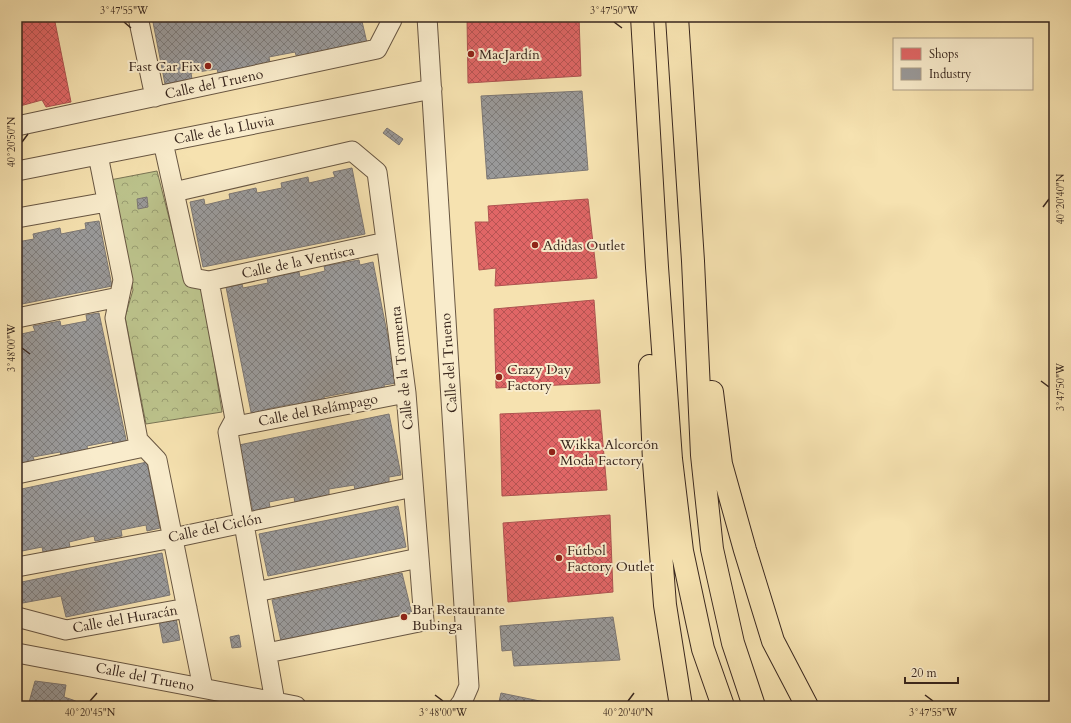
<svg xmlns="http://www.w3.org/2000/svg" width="1071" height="723" font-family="Cardo,serif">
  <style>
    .park { fill: url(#park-crowns); stroke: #7a7555 }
    .shops { fill: url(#shops-cross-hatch); stroke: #ae5350 }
    .industry { fill: url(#industry-cross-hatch); stroke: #7c7774 }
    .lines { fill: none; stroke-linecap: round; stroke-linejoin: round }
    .minor-casing { stroke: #685642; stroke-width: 21 }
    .highway-casing { stroke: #39271e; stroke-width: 24 }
    .minor { stroke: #f9eccc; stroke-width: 19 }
    .highway { stroke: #f6e2b0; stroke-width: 22 }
    .ticks { fill: none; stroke: #39271e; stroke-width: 1.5 }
    .poi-dot { fill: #8f2418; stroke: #f9eccc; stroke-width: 1.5 }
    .labels { text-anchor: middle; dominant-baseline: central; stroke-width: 4; stroke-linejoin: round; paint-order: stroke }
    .poi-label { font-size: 14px; fill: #39271e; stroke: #f9eccc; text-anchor: start }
    .street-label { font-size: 14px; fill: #39271e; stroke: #f9eccc }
    .neatline { fill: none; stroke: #39271e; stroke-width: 1.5 }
    .ticks-label { font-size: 10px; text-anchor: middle; fill: #39271e }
  </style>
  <defs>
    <pattern id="park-crowns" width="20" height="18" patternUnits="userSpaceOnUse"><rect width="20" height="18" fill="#bcc38c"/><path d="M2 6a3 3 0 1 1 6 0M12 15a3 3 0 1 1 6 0" fill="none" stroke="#9a9e72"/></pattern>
    <pattern id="shops-cross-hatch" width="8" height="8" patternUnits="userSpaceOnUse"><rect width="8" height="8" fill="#e06666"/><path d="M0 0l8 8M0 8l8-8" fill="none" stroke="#b75453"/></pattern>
    <pattern id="industry-cross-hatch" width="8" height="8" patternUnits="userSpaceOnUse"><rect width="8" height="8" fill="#999"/><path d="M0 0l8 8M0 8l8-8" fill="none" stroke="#7e7d7c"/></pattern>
  </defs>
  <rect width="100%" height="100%" fill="#f6e2b0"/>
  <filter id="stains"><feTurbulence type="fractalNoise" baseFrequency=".005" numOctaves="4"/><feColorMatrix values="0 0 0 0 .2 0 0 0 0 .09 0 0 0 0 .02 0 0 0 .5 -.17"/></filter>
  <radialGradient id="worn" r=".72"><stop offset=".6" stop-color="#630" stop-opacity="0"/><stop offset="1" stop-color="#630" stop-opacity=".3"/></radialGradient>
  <path class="park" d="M157 171 185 280 203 290 222 412 146 424 125 317 133 290 110 180Z"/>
  <path class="shops" d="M17 17H54L71 102 46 107 42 100 20 106 21 111 17 112Z
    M467 17H579L581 76 468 83Z
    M588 199 597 278 495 286 496 268 479 270 475 222H489L488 206Z
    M594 300 600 383 496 388 494 309Z
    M600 410 607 490 502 496 500 414Z
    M610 515 613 592 508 602 503 523Z"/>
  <path class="industry" d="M152 17H361L367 43 297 58 295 52 269 57 270 63 218 73 217 69 191 73 192 79 165 84Z
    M582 91 588 170 487 179 481 96Z
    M387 128 403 139 399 145 383 133Z
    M352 168 365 234 203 267 190 202 204 199 205 205 230 199 229 194 256 188 257 193 282 188 281 183 308 177 309 183 335 177 333 172Z
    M147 197 148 207 138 209 137 199Z
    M99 221 112 286 17 305V242L34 239 33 234 60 228 61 234 86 229 85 223Z
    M359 260 360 265 373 262 397 383 384 385 385 390 351 397 350 392 324 397 325 403 293 409 292 404 267 409 268 414 252 417 226 287 242 284 243 288 268 283 267 278 299 272 300 277 325 271 324 266Z
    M99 313 127 444 114 447 112 441 87 446 88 451 62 457 60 452 33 457 35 462 17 466V335L35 331 33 326 60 321 61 326 87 321 86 315Z
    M389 414 401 475 389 477V482L355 490 354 485 329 489V495L295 503 294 497 269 502 270 507 253 511 239 445Z
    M147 462 160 528 147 531 146 525 121 530 122 536 95 541 94 536 69 542 70 547 43 552 42 547 17 552V490Z
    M398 506 406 547 268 576 259 534Z
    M162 553 170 595 66 617 61 596 17 604V583Z
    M402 573 412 614 281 641 272 600Z
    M613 617 620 660 514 666 512 650 502 651 500 626Z
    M176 618 180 640 163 643 159 622Z
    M239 635 241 647 232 648 230 637Z
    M35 681 66 685 64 697 73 700 87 706H28Z
    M501 693 564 706H498Z"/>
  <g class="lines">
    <g class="minor-casing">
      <path id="minor" d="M138 17 155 97
        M427 17 469 686 462 702 459 706
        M17 126 377 49 392 20 391 17
        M163 142 193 278 209 281 235 419 228 432 275 702
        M98 155 123 280 115 318 138 440 157 460 203 688
        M17 171 432 89
        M174 192 352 151 377 172 406 393 424 621 267 653
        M17 218 107 202
        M209 281 386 242
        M17 318 119 297
        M231 427 406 393
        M17 474 144 447
        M17 567 173 538 413 487
        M256 592 419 558
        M17 617 66 630 187 608
        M17 653 296 706"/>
    </g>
    <g class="highway-casing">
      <path id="highway" d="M642 17 657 267 671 459 682 551 703 649 723 706
        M677 17 693 261 702 455 712 549 733 643 754 706
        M650 366 654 462 665 605 681 706
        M712 392 721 464 745 550 773 641 807 706"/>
    </g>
    <use href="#minor" class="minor"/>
    <use href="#highway" class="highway"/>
  </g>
  <path class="ticks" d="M124 22 131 28M614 22 622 28M22 142 28 134M1043 207 1049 199M22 348 30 354M1041 381 1049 387M435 695 443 701M925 695 933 701M90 701 97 693M628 701 634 693"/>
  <g class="poi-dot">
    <circle cx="471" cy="54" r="4"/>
    <circle cx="208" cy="66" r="4"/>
    <circle cx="535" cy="245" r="4"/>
    <circle cx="499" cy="377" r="4"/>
    <circle cx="552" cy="452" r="4"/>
    <circle cx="559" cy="558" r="4"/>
    <circle cx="404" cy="617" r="4"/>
  </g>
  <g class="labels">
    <g class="poi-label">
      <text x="479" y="54">MacJardín</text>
      <text x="200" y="66" text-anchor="end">Fast Car Fix</text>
      <text x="543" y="245">Adidas Outlet</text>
      <text x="507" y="369">Crazy Day<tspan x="507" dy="16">Factory</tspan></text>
      <text x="560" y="444">Wikka Alcorcón<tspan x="560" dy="16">Moda Factory</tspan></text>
      <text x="567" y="550">Fútbol<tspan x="567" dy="16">Factory Outlet</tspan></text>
      <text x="412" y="609">Bar Restaurante<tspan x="412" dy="16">Bubinga</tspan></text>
    </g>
    <g class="street-label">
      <text transform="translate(214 84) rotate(-12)">Calle del Trueno</text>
      <text transform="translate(224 130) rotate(-11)">Calle de la Lluvia</text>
      <text transform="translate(298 262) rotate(-12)">Calle de la Ventisca</text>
      <text transform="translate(449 363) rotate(-94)">Calle del Trueno</text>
      <text transform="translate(402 368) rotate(-96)">Calle de la Tormenta</text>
      <text transform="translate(318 410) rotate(-11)">Calle del Relámpago</text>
      <text transform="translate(215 528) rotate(-12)">Calle del Ciclón</text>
      <text transform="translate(125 619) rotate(-10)">Calle del Huracán</text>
      <text transform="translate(145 677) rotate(11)">Calle del Trueno</text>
    </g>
  </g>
  <rect width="1071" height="723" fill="none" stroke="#f6e2b0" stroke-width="44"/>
  <rect x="893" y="38" width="140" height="52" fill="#f9eccc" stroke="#ac9d86"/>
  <rect x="901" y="48" width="20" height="12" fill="#e06666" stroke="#ac9d86"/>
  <text x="929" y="58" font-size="12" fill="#39271e">Shops</text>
  <rect x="901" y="68" width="20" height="12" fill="#999999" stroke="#ac9d86"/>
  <text x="929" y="78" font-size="12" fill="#39271e">Industry</text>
  <path d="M905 677v6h53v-6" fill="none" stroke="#39271e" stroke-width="2"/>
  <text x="911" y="677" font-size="12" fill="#39271e" stroke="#f9eccc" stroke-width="3" paint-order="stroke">20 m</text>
  <rect x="22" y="22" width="1027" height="679" class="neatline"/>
  <g class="ticks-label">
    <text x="124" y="14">3°47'55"W</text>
    <text x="614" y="14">3°47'50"W</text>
    <text transform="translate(11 142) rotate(-90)" y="4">40°20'50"N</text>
    <text transform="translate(1060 199) rotate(-90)" y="4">40°20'40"N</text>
    <text transform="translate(11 348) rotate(-90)" y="4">3°48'00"W</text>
    <text transform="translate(1060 387) rotate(-90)" y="4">3°47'50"W</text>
    <text x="90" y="716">40°20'45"N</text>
    <text x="443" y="716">3°48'00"W</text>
    <text x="628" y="716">40°20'40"N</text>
    <text x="933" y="716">3°47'55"W</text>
  </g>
  <rect width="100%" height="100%" filter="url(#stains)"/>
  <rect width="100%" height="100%" fill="url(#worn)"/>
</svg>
